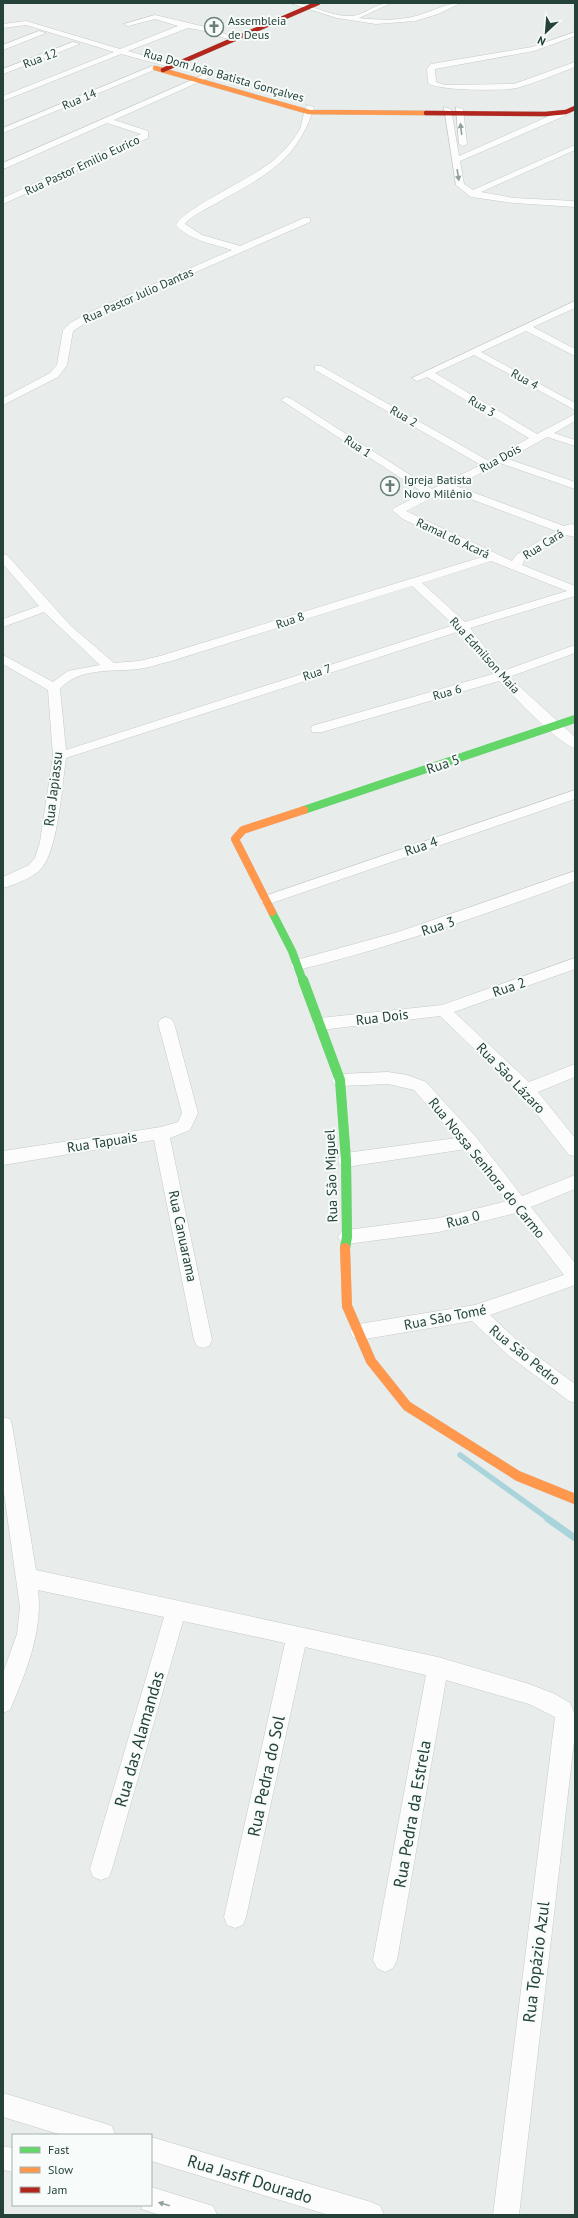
<svg xmlns="http://www.w3.org/2000/svg" width="578" height="2218" font-family="'PT Sans',sans-serif">
  <style>
    .lines { fill: none; stroke-linecap: round; stroke-linejoin: round }
    .stream-far1 { stroke: #a9d4db; stroke-width: 5.5 }
    .stream { stroke: #a9d4db; stroke-width: 7 }
    .street-casing { stroke: #c5cac8; stroke-width: 1 }
    .fast-far1-casing { stroke: #c3cbc8; stroke-width: 8 }
    .fast-casing { stroke: #c3cbc8; stroke-width: 10 }
    .slow-far2-casing { stroke: #c3cbc8; stroke-width: 5 }
    .slow-far1-casing { stroke: #c3cbc8; stroke-width: 8 }
    .slow-casing { stroke: #c3cbc8; stroke-width: 10 }
    .jam-casing { stroke: #c3cbc8; stroke-width: 5 }
    .street { fill: #fcfcfc; fill-rule: evenodd }
    .fast-far1 { stroke: #63d668; stroke-width: 8 }
    .fast { stroke: #63d668; stroke-width: 10 }
    .slow-far2 { stroke: #ff974d; stroke-width: 4.5 }
    .slow-far1 { stroke: #ff974d; stroke-width: 8 }
    .slow { stroke: #ff974d; stroke-width: 10 }
    .jam { stroke: #b3261e; stroke-width: 4.5 }
    .oneway { fill: #909f9b }
    .labels { text-anchor: middle; dominant-baseline: central; stroke-width: 4; stroke-linejoin: round; paint-order: stroke }
    .far-poi-label { font-size: 12px; fill: #24423a; stroke: #f7fbf9; text-anchor: start }
    .far-street-label { font-size: 12px; fill: #24423a; stroke: #f7fbf9 }
    .street-label { font-size: 14px; fill: #24423a; stroke: #f7fbf9 }
    .near-street-label { font-size: 17px; fill: #24423a; stroke: #f7fbf9 }
  </style>
  <rect width="100%" height="100%" fill="#e8edeb"/>
  <g class="lines">
    <path class="stream-far1" d="M460 1455 550 1520"/>
    <path class="stream" d="M548 1519 575 1538"/>
    <g class="street-casing">
      <path id="street" d="M290 3C310 3 331 17 350 16 364 16 375 3 391 3L359 18C378 20 398 21 416 16 431 12 446 3 461 3L438 14 415 21 376 24 337 18Z
        M155 15 210 28 238 39 234 41 200 30 188 28 128 51 166 62V66L121 54 3 101V96L114 52 26 25 3 28V24L26 21 120 49 178 26 155 19 128 26 124 24Z
        M39 31 46 33 3 50V45Z
        M575 32V36L534 51 435 69 436 82 445 85 514 84 575 62V67C556 74 537 82 517 88 503 91 438 91 428 83L427 69 431 64 532 47Z
        M73 42 80 44 3 74V69Z
        M152 66 159 68 3 133V128Z
        M203 75 210 77 114 120 148 131V138L3 204V198L141 134 107 123 6 168H3V163Z
        M307 105 314 107C297 163 262 177 215 204 206 209 191 216 185 224L202 235 240 246 304 218H310V222L98 315 73 331 67 365 58 377 3 405V398L50 373 57 365 63 330 70 323 92 311 232 250C214 244 188 240 176 225 185 207 254 178 275 159 284 151 294 140 300 129 303 121 303 113 307 105Z
        M444 107 451 109 459 156 563 110H569V114L460 161 464 184 473 190 575 145V150L481 192 514 198 575 201V207L514 203 471 197 456 185Z
        M456 107 463 109 467 144 463 146 459 144Z
        M575 301V308L533 327 575 349V356L526 331 481 352 575 403V410L474 355 435 373 537 434 575 414V421L554 433 575 440V446L547 437 508 459 575 482V489L500 463 456 486 564 526 571 524 575 525V537L566 535 525 559 522 565 575 586V596L470 628 503 671 575 645V653L509 677 575 737V748C557 743 514 696 499 681L322 732H312L311 729 312 726 493 674 460 631 66 758C62 784 58 855 39 871 31 878 14 885 3 888V877L29 865 35 858 40 842 53 756 48 690 3 664V655L53 682 68 671 100 665 44 612 3 627V619L39 606 3 564V554L7 555 71 626 114 663 139 661 160 656 482 557 403 519 392 510 394 508 424 493 281 400 286 397 290 398 432 489 481 465 315 370V366H321L489 461 529 438 427 377 417 381 412 378ZM447 490 556 531 516 555 512 561 406 511ZM491 561 567 591 465 622 422 583ZM412 586 454 625 66 750 60 689C79 667 112 672 138 669 148 668 158 664 168 662Z
        M575 790V799L272 903H262L260 900 262 897Z
        M575 871V881C484 915 392 947 298 970L293 969 291 965 293 961 398 932Z
        M575 958V969L454 1012 529 1082 575 1064V1077L538 1092 575 1138V1156L569 1155 521 1094 440 1016 320 1030 315 1028 312 1024 315 1020 320 1018 442 1005Z
        M166 1017 171 1019 174 1023 198 1113 190 1130 170 1138 212 1340 209 1346 203 1348 197 1346 194 1340 154 1140 3 1165V1151L161 1127 178 1122 182 1113 158 1023 161 1019Z
        M388 1072 407 1075 426 1082 476 1137 522 1196 575 1175V1189L531 1207 575 1263V1285L490 1315 520 1343 575 1384V1403L569 1401 508 1355 472 1321 359 1340 353 1337 350 1332 353 1327 359 1324 475 1305 564 1275 516 1213 439 1232 347 1244 341 1242 338 1237 341 1232 347 1230 439 1218 507 1201 466 1149 346 1167 340 1165 338 1160 340 1155 346 1153 456 1138 414 1090 388 1084 340 1086 334 1084 332 1080 334 1076 340 1074Z
        M3 1417 10 1419 12 1425 36 1570 438 1657 529 1684 555 1694 570 1703 575 1715V1733L519 2215H493L555 1717 529 1704 446 1680 397 1960 393 1968 385 1972 377 1968 373 1960 426 1675 305 1647 246 1917 243 1925 235 1928 227 1925 224 1917 285 1643 183 1621 112 1869 109 1877 101 1880 93 1877 90 1869 164 1617 38 1590C43 1631 26 1672 10 1710L3 1713V1673L17 1634 20 1607 3 1486Z
        M3 2093 103 2123 112 2126 115 2135H62L3 2117Z
        M151 2137 371 2202 380 2206 384 2215H329L151 2161Z
        M3 2146 13 2148V2172L3 2170Z
        M151 2187 213 2206 217 2215H160L142 2209 141 2205H151Z"/>
    </g>
    <g class="fast-far1-casing">
      <path id="fast-far1" d="M304 810 575 719
        M272 912 292 951 303 981"/>
    </g>
    <g class="fast-casing">
      <path id="fast" d="M303 980 340 1080 346 1160 347 1237 345 1248"/>
    </g>
    <g class="slow-far2-casing">
      <path id="slow-far2" d="M155 68 309 112 426 113"/>
    </g>
    <g class="slow-far1-casing">
      <path id="slow-far1" d="M272 912 235 839 243 830 304 810"/>
    </g>
    <g class="slow-casing">
      <path id="slow" d="M345 1248 347 1306 371 1361 407 1406 518 1476 575 1499"/>
    </g>
    <g class="jam-casing">
      <path id="jam" d="M163 70 318 3
        M426 113 545 114 566 112 575 108"/>
    </g>
    <use href="#street" class="street"/>
    <use href="#fast-far1" class="fast-far1"/>
    <use href="#fast" class="fast"/>
    <use href="#slow-far2" class="slow-far2"/>
    <use href="#slow-far1" class="slow-far1"/>
    <use href="#slow" class="slow"/>
    <use href="#jam" class="jam"/>
  </g>
  <defs><path id="oneway-solid" d="M-6-.8H1V-3.2L6.5 0L1 3.2V.8H-6Z"/></defs>
  <g class="oneway">
    <use href="#oneway-solid" transform="translate(461 129) rotate(-97)"/>
    <use href="#oneway-solid" transform="translate(458 175) rotate(81)"/>
    <use href="#oneway-solid" transform="translate(164 2204) rotate(-164)"/>
  </g>
  <defs>
    <g id="church-ring" transform="scale(1)"><circle r="9.5" fill="#f7fbf9" stroke="#697e78" stroke-width="1.5"/><path d="M-1.2-6h2.4v3.5h3.3v2.4h-3.3V6h-2.4V-.1h-3.3v-2.4h3.3Z" fill="#697e78"/></g>
  </defs>
  <g fill-rule="evenodd">
    <use href="#church-ring" x="214" y="27"/>
    <use href="#church-ring" x="390" y="486"/>
  </g>
  <g class="labels">
    <g class="far-poi-label">
      <text x="228" y="20">Assembleia<tspan x="228" dy="14">de Deus</tspan></text>
      <text x="404" y="479">Igreja Batista<tspan x="404" dy="14">Novo Milênio</tspan></text>
    </g>
    <g class="far-street-label">
      <text transform="translate(40 58) rotate(-21)">Rua 12</text>
      <text transform="translate(224 75) rotate(16)">Rua Dom João Batista Gonçalves</text>
      <text transform="translate(79 99) rotate(-23)">Rua 14</text>
      <text transform="translate(82 165) rotate(-25)">Rua Pastor Emilio Eurico</text>
      <text transform="translate(138 295) rotate(-24)">Rua Pastor Julio Dantas</text>
      <text transform="translate(525 379) rotate(29)">Rua 4</text>
      <text transform="translate(482 406) rotate(31)">Rua 3</text>
      <text transform="translate(404 416) rotate(30)">Rua 2</text>
      <text transform="translate(358 446) rotate(33)">Rua 1</text>
      <text transform="translate(500 458) rotate(-29)">Rua Dois</text>
      <text transform="translate(453 538) rotate(25)">Ramal do Acará</text>
      <text transform="translate(543 544) rotate(-32)">Rua Cará</text>
      <text transform="translate(290 620) rotate(-19)">Rua 8</text>
      <text transform="translate(485 655) rotate(48)">Rua Edmilson Maia</text>
      <text transform="translate(317 672) rotate(-18)">Rua 7</text>
      <text transform="translate(447 692) rotate(-16)">Rua 6</text>
    </g>
    <g class="street-label">
      <text transform="translate(443 764) rotate(-19)">Rua 5</text>
      <text transform="translate(53 789) rotate(-83)">Rua Japiassu</text>
      <text transform="translate(421 846) rotate(-19)">Rua 4</text>
      <text transform="translate(438 926) rotate(-18)">Rua 3</text>
      <text transform="translate(509 987) rotate(-19)">Rua 2</text>
      <text transform="translate(382 1017) rotate(-7)">Rua Dois</text>
      <text transform="translate(511 1078) rotate(46)">Rua São Lázaro</text>
      <text transform="translate(102 1142) rotate(-9)">Rua Tapuais</text>
      <text transform="translate(487 1168) rotate(51)">Rua Nossa Senhora do Carmo</text>
      <text transform="translate(331 1176) rotate(-92)">Rua São Miguel</text>
      <text transform="translate(463 1219) rotate(-14)">Rua 0</text>
      <text transform="translate(183 1236) rotate(78)">Rua Canuarama</text>
      <text transform="translate(445 1317) rotate(-11)">Rua São Tomé</text>
      <text transform="translate(525 1355) rotate(39)">Rua São Pedro</text>
    </g>
    <g class="near-street-label">
      <text transform="translate(139 1739) rotate(-74)">Rua das Alamandas</text>
      <text transform="translate(266 1776) rotate(-78)">Rua Pedra do Sol</text>
      <text transform="translate(412 1814) rotate(-80)">Rua Pedra da Estrela</text>
      <text transform="translate(536 1962) rotate(-83)">Rua Topázio Azul</text>
      <text transform="translate(250 2179) rotate(17)">Rua Jasff Dourado</text>
    </g>
  </g>
  <rect width="578" height="2218" fill="none" stroke="#24423a" stroke-width="8"/>
  <rect x="12" y="2134" width="140" height="72" fill="#f7fbf9" stroke="#a3b1ad"/>
  <rect x="20" y="2147" width="20" height="6" fill="#63d668" stroke="#a3b1ad"/>
  <text x="48" y="2154" font-size="12" fill="#24423a">Fast</text>
  <rect x="20" y="2167" width="20" height="6" fill="#ff974d" stroke="#a3b1ad"/>
  <text x="48" y="2174" font-size="12" fill="#24423a">Slow</text>
  <rect x="20" y="2187" width="20" height="6" fill="#b3261e" stroke="#a3b1ad"/>
  <text x="48" y="2194" font-size="12" fill="#24423a">Jam</text>
  <g transform="translate(546 32) rotate(206)" stroke="#f7fbf9" stroke-width="3" paint-order="stroke">
  <path d="M0-3L7 15L0 10L-7 15Z" fill="#24423a"/>
  <text y="-6" font-size="11" font-weight="bold" text-anchor="middle" fill="#24423a">N</text>
  </g>
</svg>
